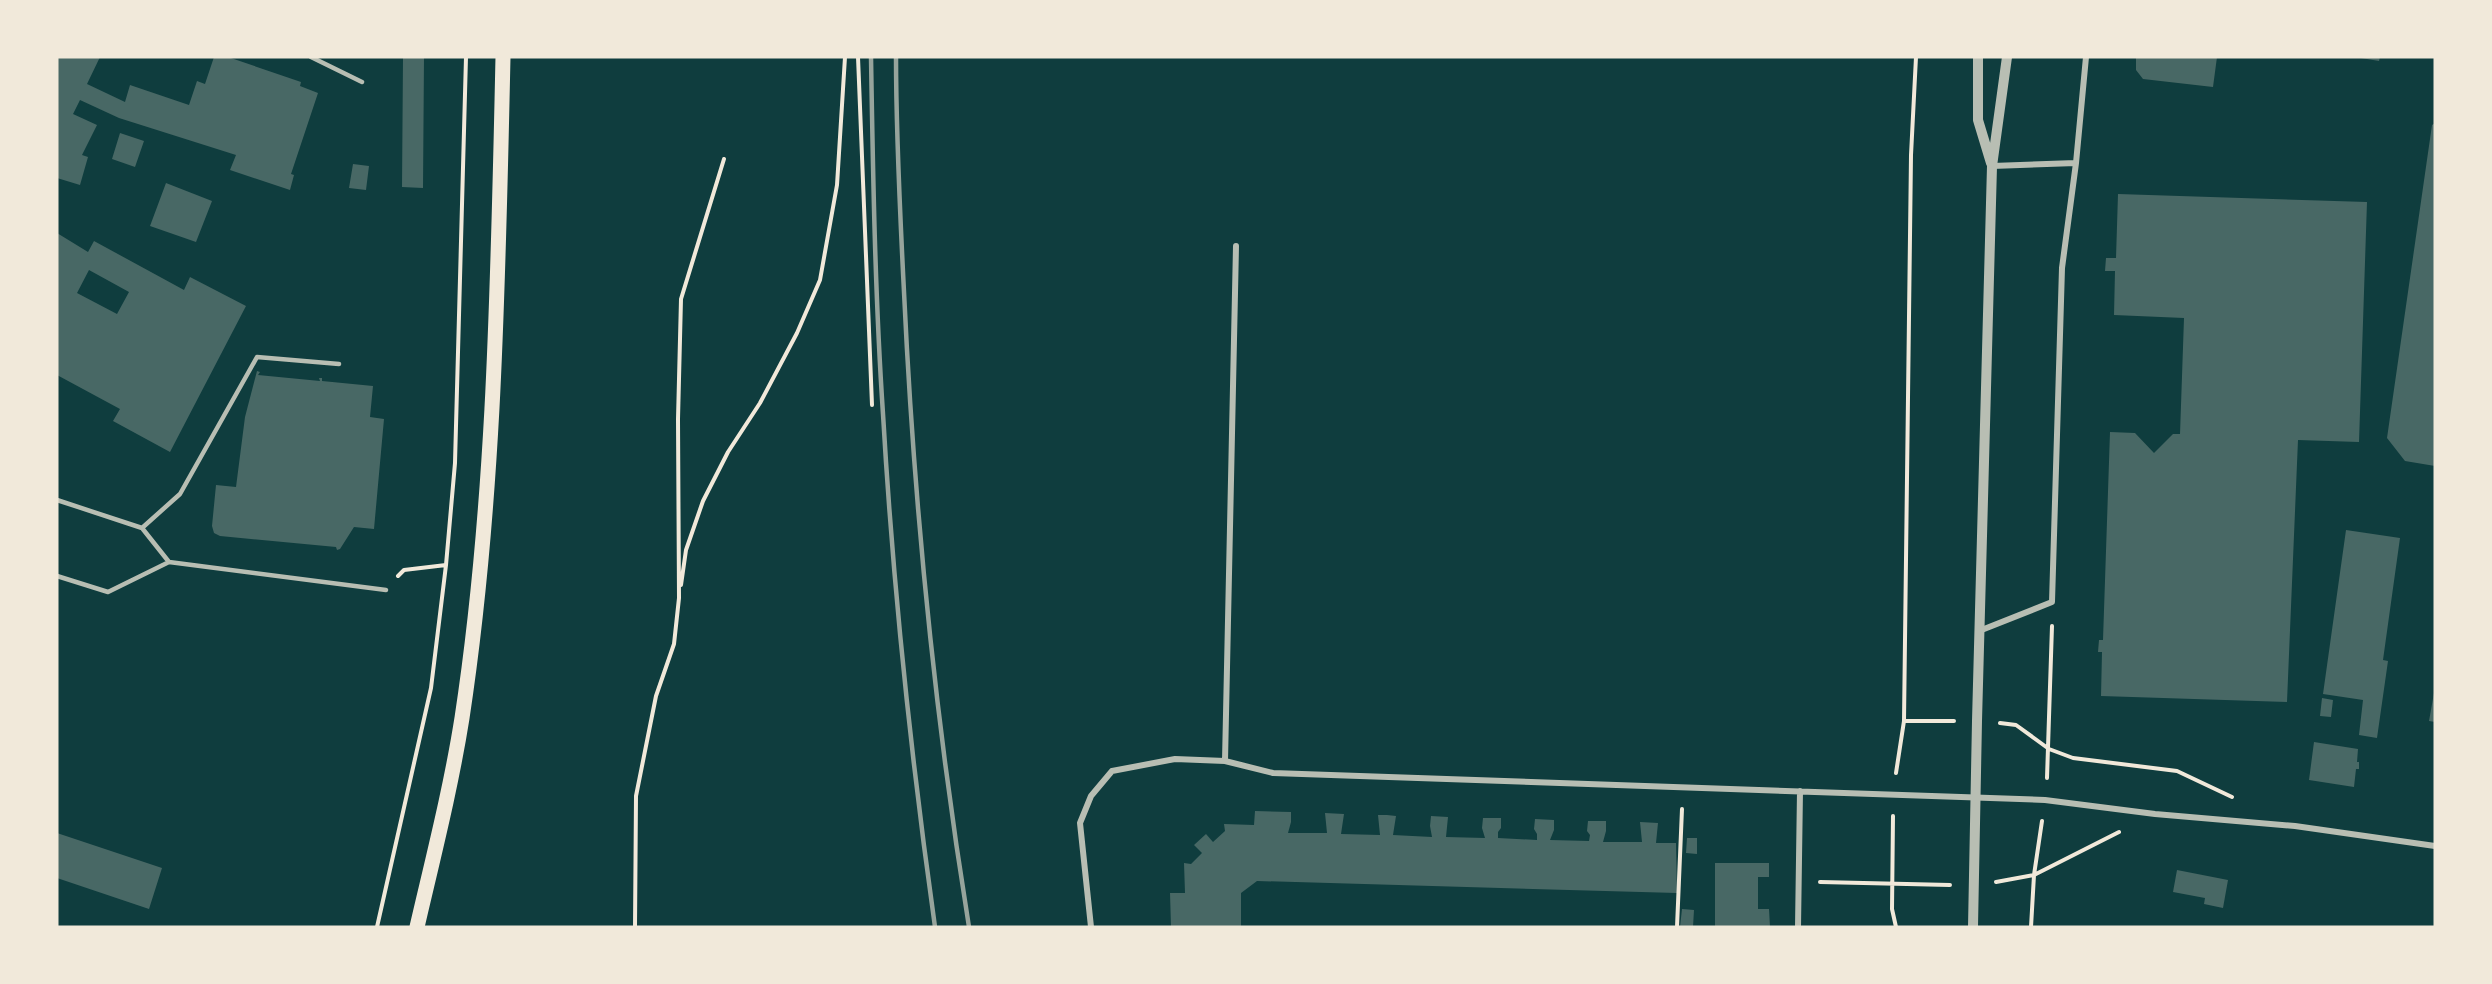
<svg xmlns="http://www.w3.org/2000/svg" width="2492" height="984" font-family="Cabin,sans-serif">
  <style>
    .building { fill: #486865; fill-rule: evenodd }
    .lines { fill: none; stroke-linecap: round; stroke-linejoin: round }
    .path { stroke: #f1e9da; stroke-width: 4 }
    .service { stroke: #b8beb3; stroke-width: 4.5 }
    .minor { stroke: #b8beb3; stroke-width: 6 }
    .tertiary { stroke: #b8beb3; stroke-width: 10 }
    .primary { stroke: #f1e9da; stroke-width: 15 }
    .rail { stroke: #97a49c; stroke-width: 4.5 }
  </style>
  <rect width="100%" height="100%" fill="#0f3d3e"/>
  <path class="building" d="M57 57H100L87 84 125 102 130 85 189 105 197 81 205 84 214 57H228L301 82 300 86 318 93 291 174 294 175 290 190 230 170 236 155 119 118 80 100 73 114 97 125 82 155 88 157 80 185 57 178Z
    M403 57H424L423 188 402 187Z
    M2136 57H2217L2213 87 2143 79 2136 70Z
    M2355 57H2380L2379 61Z
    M2435 123V466L2405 461 2387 438 2432 125Z
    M120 133 144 141 135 167 112 159Z
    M353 164 369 166 366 190 349 188Z
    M166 183 212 201 196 242 150 226Z
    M2118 194 2367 202 2359 442 2298 440 2287 702 2101 696 2102 652H2098L2099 640H2103L2110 432 2135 433 2154 453 2173 434H2180L2184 318 2114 315 2115 271H2105L2106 258H2116Z
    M57 233 88 252 94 241 184 290 190 277 246 306 170 452 113 421 120 409 57 375ZM89 270 129 292 117 314 77 293Z
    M257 371 260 372 258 375 320 381 319 378H322V381L373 386 370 417 384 419 374 529 354 527 340 549 337 550 336 547 220 536 214 533 212 526 216 485 236 487 245 417Z
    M2346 530 2400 538 2383 660 2388 661 2377 738 2359 735 2363 700 2323 694Z
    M2434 693H2435V722L2429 721Z
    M2322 698 2333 700 2331 717 2320 716Z
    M2314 742 2358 749 2357 762H2359V769H2356L2354 787 2309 780Z
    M1255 811 1291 812V822L1288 833H1327L1325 813 1344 814 1341 834 1380 835 1378 815H1387L1396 816 1393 835 1432 837 1430 826 1431 816 1448 817 1446 837 1485 838 1482 828 1483 818H1501V828L1498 832V838L1537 840V834L1534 829 1535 819 1554 820V830L1550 840 1589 841 1590 835 1587 831 1588 821H1606V831L1603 842H1642L1640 822 1658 823 1656 843H1676L1677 893 1257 881 1241 893V927H1171L1170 893H1185L1184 863 1191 864 1202 853 1194 845 1206 834 1213 842 1225 831 1224 824 1254 825Z
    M57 833 162 868 149 909 57 878Z
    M1687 838H1697V854L1686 853Z
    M1715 863H1769V877H1758V909H1769L1770 927H1715Z
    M2177 870 2228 880 2223 908 2204 904 2205 898 2173 892Z
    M1682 909 1694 910 1693 927H1680Z"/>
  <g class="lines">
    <path class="path" d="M858 57 872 405
      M398 576 404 570 446 565
      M681 585 686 550 703 501 728 452 760 403 797 333 820 280 837 185 845 57
      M1904 721H1954
      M2000 723 2016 725 2049 749 2073 758 2177 771 2232 797
      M1896 773 1904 721 1911 155 1916 57
      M2047 778 2052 626
      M1893 816 1892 909 1896 927
      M1820 882 1950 885
      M1996 882 2034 875 2119 832
      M377 927 431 688 446 565 455 463 466 57
      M635 927 636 796 656 696 674 644 679 598 678 419 681 299 724 159
      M1677 927 1682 809
      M2031 927 2034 875 2042 821"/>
    <path class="service" d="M311 57 362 82
      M57 500 142 528 169 562
      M142 528 180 494 257 357 339 364
      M57 576 108 592 169 562 386 590"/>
    <path class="minor" d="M1992 166 2076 163
      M1979 631 2052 602 2062 268 2076 163 2086 57
      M1225 761 1236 246
      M1091 927 1080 823 1091 796 1112 771 1175 759 1225 761 1273 773 2045 800 2155 814 2295 826 2435 846
      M1798 927 1800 791"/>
    <path class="tertiary" d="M1978 57V120L1991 163
      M1973 927 1977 721 1992 166 2007 57"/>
    <path class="primary" d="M417 927C433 858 451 788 462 718 495 500 498 277 503 57"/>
    <path class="rail" d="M871 57C873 176 875 295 883 414 893 586 911 757 935 927
      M896 57C896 136 900 214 904 292 914 505 935 717 969 927"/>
  </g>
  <rect width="2492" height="984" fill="none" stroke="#f1e9da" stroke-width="117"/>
</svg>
